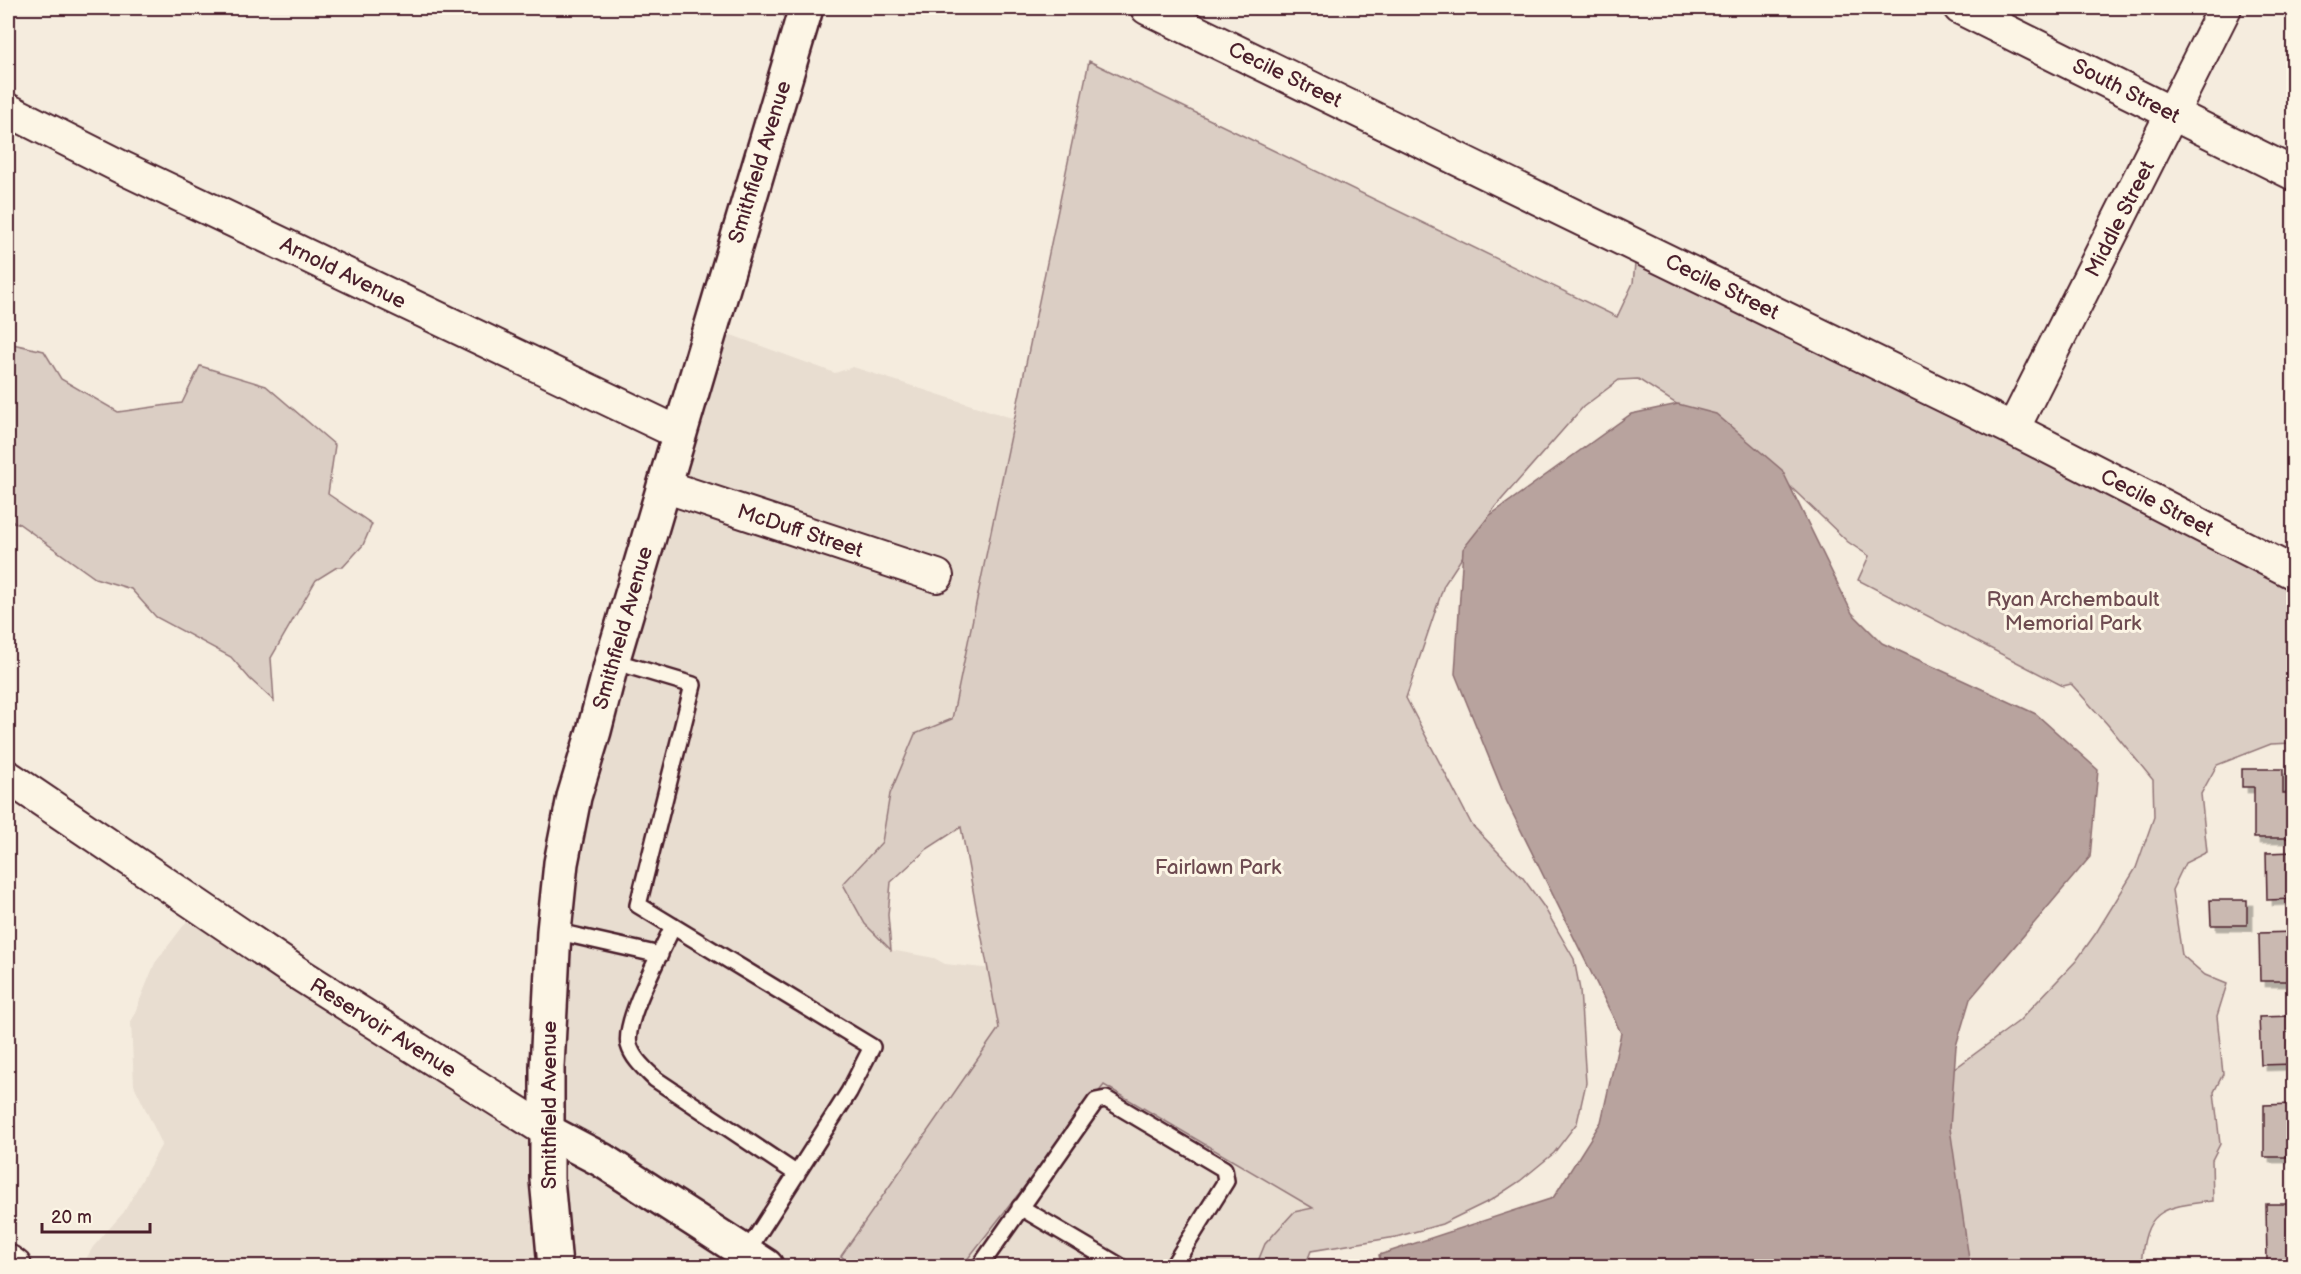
<svg xmlns="http://www.w3.org/2000/svg" width="2301" height="1274" font-family="'Balsamiq Sans',sans-serif">
  <style>
    .built { fill: #e8ddd0 }
    .green { fill: #dbcec4; stroke: #927678; stroke-width: 1.5 }
    .water { fill: #b8a39e; stroke: #8c6e70; stroke-width: 1.5 }
    .building { fill: #cab9b1; stroke: #4a1f2b; stroke-width: 1.5; filter: url(#shadow) }
    .lines { fill: none; stroke-linecap: round; stroke-linejoin: round }
    .service-casing { stroke: #4a1f2b; stroke-width: 20 }
    .minor-casing { stroke: #4a1f2b; stroke-width: 36 }
    .tertiary-casing { stroke: #4a1f2b; stroke-width: 38 }
    .primary-casing { stroke: #4a1f2b; stroke-width: 38 }
    .service { stroke: #fcf5e5; stroke-width: 15 }
    .minor { stroke: #fcf5e5; stroke-width: 32 }
    .tertiary { stroke: #fcf5e5; stroke-width: 33 }
    .primary { stroke: #fcf5e5; stroke-width: 33 }
    .labels { text-anchor: middle; dominant-baseline: central; stroke-width: 6; stroke-linejoin: round; paint-order: stroke }
    .street-label { font-size: 21px; fill: #4a1f2b; stroke: #fcf5e5 }
    .park-label { font-size: 21px; fill: #6e4b51; stroke: #fcf5e5 }
  </style>
  <defs>
    <filter id="shadow"><feDropShadow dx="5.5" dy="5.5" stdDeviation="0" flood-color="#0004"/></filter>
  </defs>
  <rect width="100%" height="100%" fill="#f5ecde"/>
  <filter id="ink" filterUnits="userSpaceOnUse"><feTurbulence type="fractalNoise" baseFrequency=".0167" numOctaves="2"/><feDisplacementMap in="SourceGraphic" scale="12" xChannelSelector="R" yChannelSelector="G"/><feConvolveMatrix kernelMatrix="1 2 1 2 8 2 1 2 1" color-interpolation-filters="sRGB"/></filter>
  <g filter="url(#ink)">
    <path class="built" d="M712 328 835 373 853 367 1046 429 1029 629 890 794 882 842 844 884 891 950 934 958 945 964 993 969 1406 1142 1265 1244 1256 1266H82L93 1247 124 1212 162 1144 134 1085 131 1022 155 963 194 912 540 1121 563 853Z"/>
    <path class="green" d="M1089 61 1617 317 1633 283 1635 264 1648 265 2010 440 2293 590V743L2271 744 2217 765 2201 794 2207 852 2185 863 2172 890 2182 955 2205 975 2227 984 2217 1016 2223 1074 2214 1092 2220 1144 2212 1160 2213 1201C2160 1207 2145 1210 2141 1266H1968L1925 1179 1953 1070 2019 1021 2076 961 2096 933 2136 868 2154 817 2153 780 2108 725 2074 687 2071 684 2063 686 1858 580 1869 556 1848 542 1772 469 1686 410 1638 379 1619 380 1583 407 1495 507 1444 585 1406 698 1472 825 1523 878 1544 907 1574 959 1580 990 1586 1083 1577 1123 1554 1153 1520 1181 1491 1200 1442 1224 1396 1237 1311 1251 1305 1266H1256L1265 1244 1294 1212 1313 1208 1104 1085 962 1266H853L841 1256 999 1028 961 827 927 849 891 882 888 915 891 950 865 924 843 884 882 842 890 794 915 734 952 719Z
      M8 343 44 351 61 379 118 412 182 403 200 366 266 386 335 445 328 494 372 524 363 545 354 555 343 567H337L316 580 271 658 274 701 250 679 231 657 156 617 131 589 95 578 18 523 8 521Z"/>
    <path class="water" d="M1678 404 1716 414 1782 470 1852 613 1882 643 2036 714 2098 770 2090 857 1970 999 1956 1046 1950 1128 1970 1266H1381L1379 1255 1553 1198 1601 1122 1621 1033 1507 802 1455 674 1463 549 1489 516 1631 414Z"/>
    <path class="building" d="M2242 769H2283V793H2294V838H2254V787H2242Z
      M2294 852V899L2267 900 2266 853Z
      M2210 900H2247V925H2211Z
      M2294 932V981H2260L2259 933Z
      M2294 1016V1064L2261 1065 2259 1017Z
      M2294 1104V1150H2287V1157H2264V1105Z
      M2266 1204H2294V1261L2267 1262Z"/>
    <g class="lines">
      <g class="service-casing">
        <path id="service" d="M613 661 693 685 638 905 872 1047 849 1092 746 1253
          M673 926C662 951 623 1021 629 1045 633 1059 645 1069 655 1079L797 1174
          M554 931 660 955
          M1020 1207 1120 1266
          M980 1266 1096 1101 1106 1099 1224 1169 1226 1181 1173 1266"/>
      </g>
      <g class="minor-casing">
        <path id="minor" d="M1147 8 2013 429 2294 573
          M1960 8 2294 174
          M8 110 125 169 679 433
          M2013 429 2225 8
          M664 486 937 576
          M8 777 299 974 547 1131
          M8 1261 15 1266"/>
      </g>
      <g class="tertiary-casing">
        <path id="tertiary" d="M547 1131 602 1160 766 1266"/>
      </g>
      <g class="primary-casing">
        <path id="primary" d="M555 1266 547 1179V1067L554 931 561 863 574 797 594 731 611 665 806 8"/>
      </g>
      <use href="#service" class="service"/>
      <use href="#minor" class="minor"/>
      <use href="#tertiary" class="tertiary"/>
      <use href="#primary" class="primary"/>
    </g>
  </g>
  <g class="labels">
    <g class="street-label">
      <text transform="translate(1285 75) rotate(26)">Cecile Street</text>
      <text transform="translate(2126 91) rotate(27)">South Street</text>
      <text transform="translate(760 162) rotate(-73)">Smithfield Avenue</text>
      <text transform="translate(2120 219) rotate(-63)">Middle Street</text>
      <text transform="translate(343 273) rotate(26)">Arnold Avenue</text>
      <text transform="translate(1722 287) rotate(26)">Cecile Street</text>
      <text transform="translate(2157 503) rotate(27)">Cecile Street</text>
      <text transform="translate(800 531) rotate(18)">McDuff Street</text>
      <text transform="translate(623 628) rotate(-74)">Smithfield Avenue</text>
      <text transform="translate(383 1028) rotate(32)">Reservoir Avenue</text>
      <text transform="translate(549 1105) rotate(-90)">Smithfield Avenue</text>
    </g>
    <g class="park-label">
      <text x="2073" y="599">Ryan Archembault<tspan x="2073" dy="24">Memorial Park</tspan></text>
      <text x="1218" y="867">Fairlawn Park</text>
    </g>
  </g>
  <rect width="2301" height="1274" fill="none" stroke="#fcf5e5" stroke-width="30"/>
  <rect x="15" y="15" width="2271" height="1244" fill="none" stroke="#4a1f2b" stroke-width="2" filter="url(#ink)"/>
  <path d="M42 1223v9h108v-9" fill="none" stroke="#4a1f2b" stroke-width="3"/>
  <text x="51" y="1223" font-size="18" fill="#4a1f2b" stroke="#fcf5e5" stroke-width="4.5" paint-order="stroke">20 m</text>
</svg>
